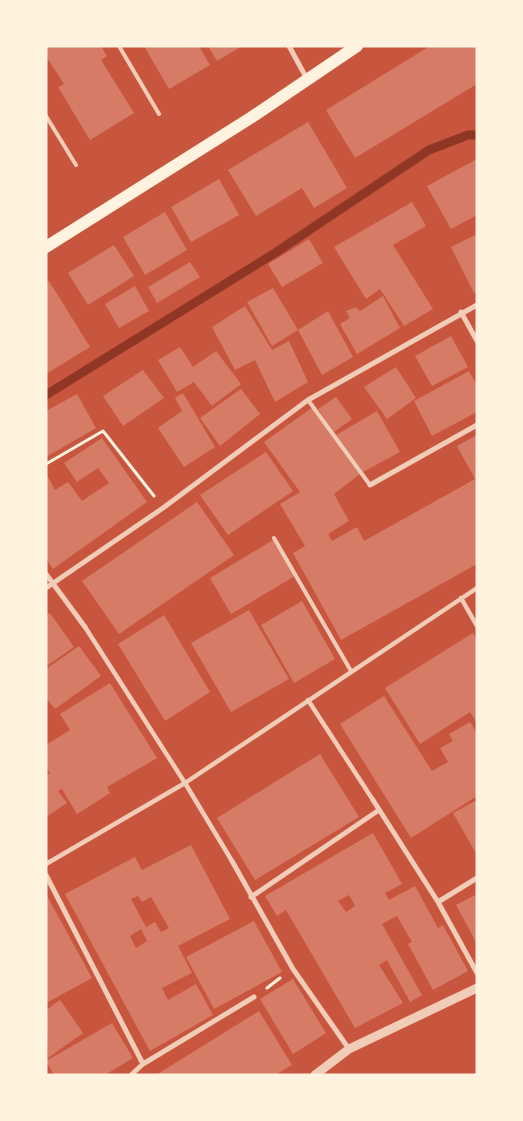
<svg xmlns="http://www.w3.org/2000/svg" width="523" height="1121" font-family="'Asap Condensed',sans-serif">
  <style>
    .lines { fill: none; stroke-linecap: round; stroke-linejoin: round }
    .stream { stroke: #8f3625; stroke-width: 9 }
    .building { fill: #d67c66; fill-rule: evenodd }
    .path { stroke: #fff3e0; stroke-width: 3 }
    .service { stroke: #f1ccb7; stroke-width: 4 }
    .pedestrian { stroke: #f1ccb7; stroke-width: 4.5 }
    .minor { stroke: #f1ccb7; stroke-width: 5 }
    .tertiary { stroke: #f1ccb7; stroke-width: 9 }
    .primary { stroke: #fff3e0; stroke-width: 12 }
  </style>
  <rect width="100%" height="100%" fill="#c8553d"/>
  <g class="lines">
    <path class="stream" d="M46 395 275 253 429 150 468 135H477"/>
  </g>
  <path class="building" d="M46 46H101L107 56 101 60 134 113 90 140 58 87 64 84 46 56Z
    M144 46H199L210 65 169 89Z
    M208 46H242L217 61Z
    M430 46H477V84L355 158 326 110Z
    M308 122 347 188 314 208 302 188 256 216 228 170Z
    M477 159V215L451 229 427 186Z
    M219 179 239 215 191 242 171 207Z
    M412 202 426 226 393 245 433 309 404 326 380 289 366 299 334 247Z
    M165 212 187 250 145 275 123 237Z
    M477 234V291L474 293 451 247Z
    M309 239 323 263 282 287 268 264Z
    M114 245 134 276 88 305 68 273Z
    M190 262 200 277 157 303 148 287Z
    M49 281 90 347 46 374V283Z
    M135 286 149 311 119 328 105 304Z
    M273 288 298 330 328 311 353 357 322 375 298 330 272 346 247 302Z
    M383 296 400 328 357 354 340 324 350 318 346 311 356 307 360 311Z
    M245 306 272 350 289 341 308 382 275 402 255 360 235 370 212 327Z
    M451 336 468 367 432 386 415 356Z
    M180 347 193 367 216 351 241 384 212 406 194 382 177 392 158 360Z
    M396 367 416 398 387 419 364 387Z
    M143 370 164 398 123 426 103 396Z
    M469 371 477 385V412L432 436 414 401Z
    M241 389 260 414 220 446 200 418Z
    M183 393 215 447 184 467 158 428 182 411 175 398Z
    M77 394 96 428 46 457V411Z
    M336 397 352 419 334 432 318 409Z
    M313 407 360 474 334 494 349 521 328 534 332 541 357 527 364 541 475 479 457 446 477 435V564L341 640 293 553 305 546 280 504 300 492 264 442Z
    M377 411 400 452 363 472 336 435Z
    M102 438 147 502 53 569 46 559V473L55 490 68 482 82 501 109 483 98 468 77 482 64 463Z
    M266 452 293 491 228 535 200 495Z
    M197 502 234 555 119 634 82 581Z
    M273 540 295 576 231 614 210 578Z
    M302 601 335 659 294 683 261 625Z
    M249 610 289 679 231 712 191 643Z
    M50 613 74 647 48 665 46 662V615Z
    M164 615 210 692 165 721 118 644Z
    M473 633 477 640V723L470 712 420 744 385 688Z
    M79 646 101 676 55 709 46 698V669Z
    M110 683 157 758 107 787 110 793 77 814 62 789 58 791 67 803 46 817V776L50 773 46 768V745L70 730 60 714Z
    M384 696 432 771 448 762 440 748 453 741 449 734 470 722 477 733V796L411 838 340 724Z
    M320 754 359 817 255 880 217 818Z
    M477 800V855L453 813Z
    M373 833 402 884 385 893 389 900 415 886 438 928 443 925 468 971 433 990 408 944 412 942 397 916 382 924 422 995 410 1002 387 960 379 965 403 1003 355 1028 286 910 277 916 265 896ZM349 895 355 906 346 912 338 901Z
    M191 845 230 919 178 946 192 973 162 988 168 1000 196 984 213 1015 150 1051 65 894 135 857 142 870ZM138 896 142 902 151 897 169 928 161 932 155 922 146 927 131 899ZM141 929 147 941 136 948 130 936Z
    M46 894 92 978 46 1003Z
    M477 894V944L456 905Z
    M254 921 282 972 214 1009 186 957Z
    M293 979 326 1033 293 1054 260 999Z
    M60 1000 83 1033 48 1058 46 1010Z
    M259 1011 292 1065 275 1075H156Z
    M112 1023 133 1058 105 1075H54L46 1061Z"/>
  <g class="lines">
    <path class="path" d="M46 464 103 431 154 496
      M267 988 280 978"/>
    <path class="service" d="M119 46 159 114
      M46 116 76 165
      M308 400 370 485
      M274 538 351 671"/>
    <path class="pedestrian" d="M461 598 477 626
      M85 627 185 783 232 861
      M308 700 373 800
      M46 864 185 783 477 588"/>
    <path class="minor" d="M289 46 307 79
      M461 312 477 341
      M370 485 477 425
      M46 574 85 627
      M46 588 163 508 308 400 477 305
      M373 800 438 902 477 973
      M232 861 293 969 349 1049
      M46 875 143 1064
      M251 897 379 810
      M438 902 477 878
      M131 1075 143 1064 254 997"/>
    <path class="tertiary" d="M315 1075 349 1049 477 988"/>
    <path class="primary" d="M46 247 252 117 357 46"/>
  </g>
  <rect width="523" height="1121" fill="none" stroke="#fff3e0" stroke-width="95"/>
</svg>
